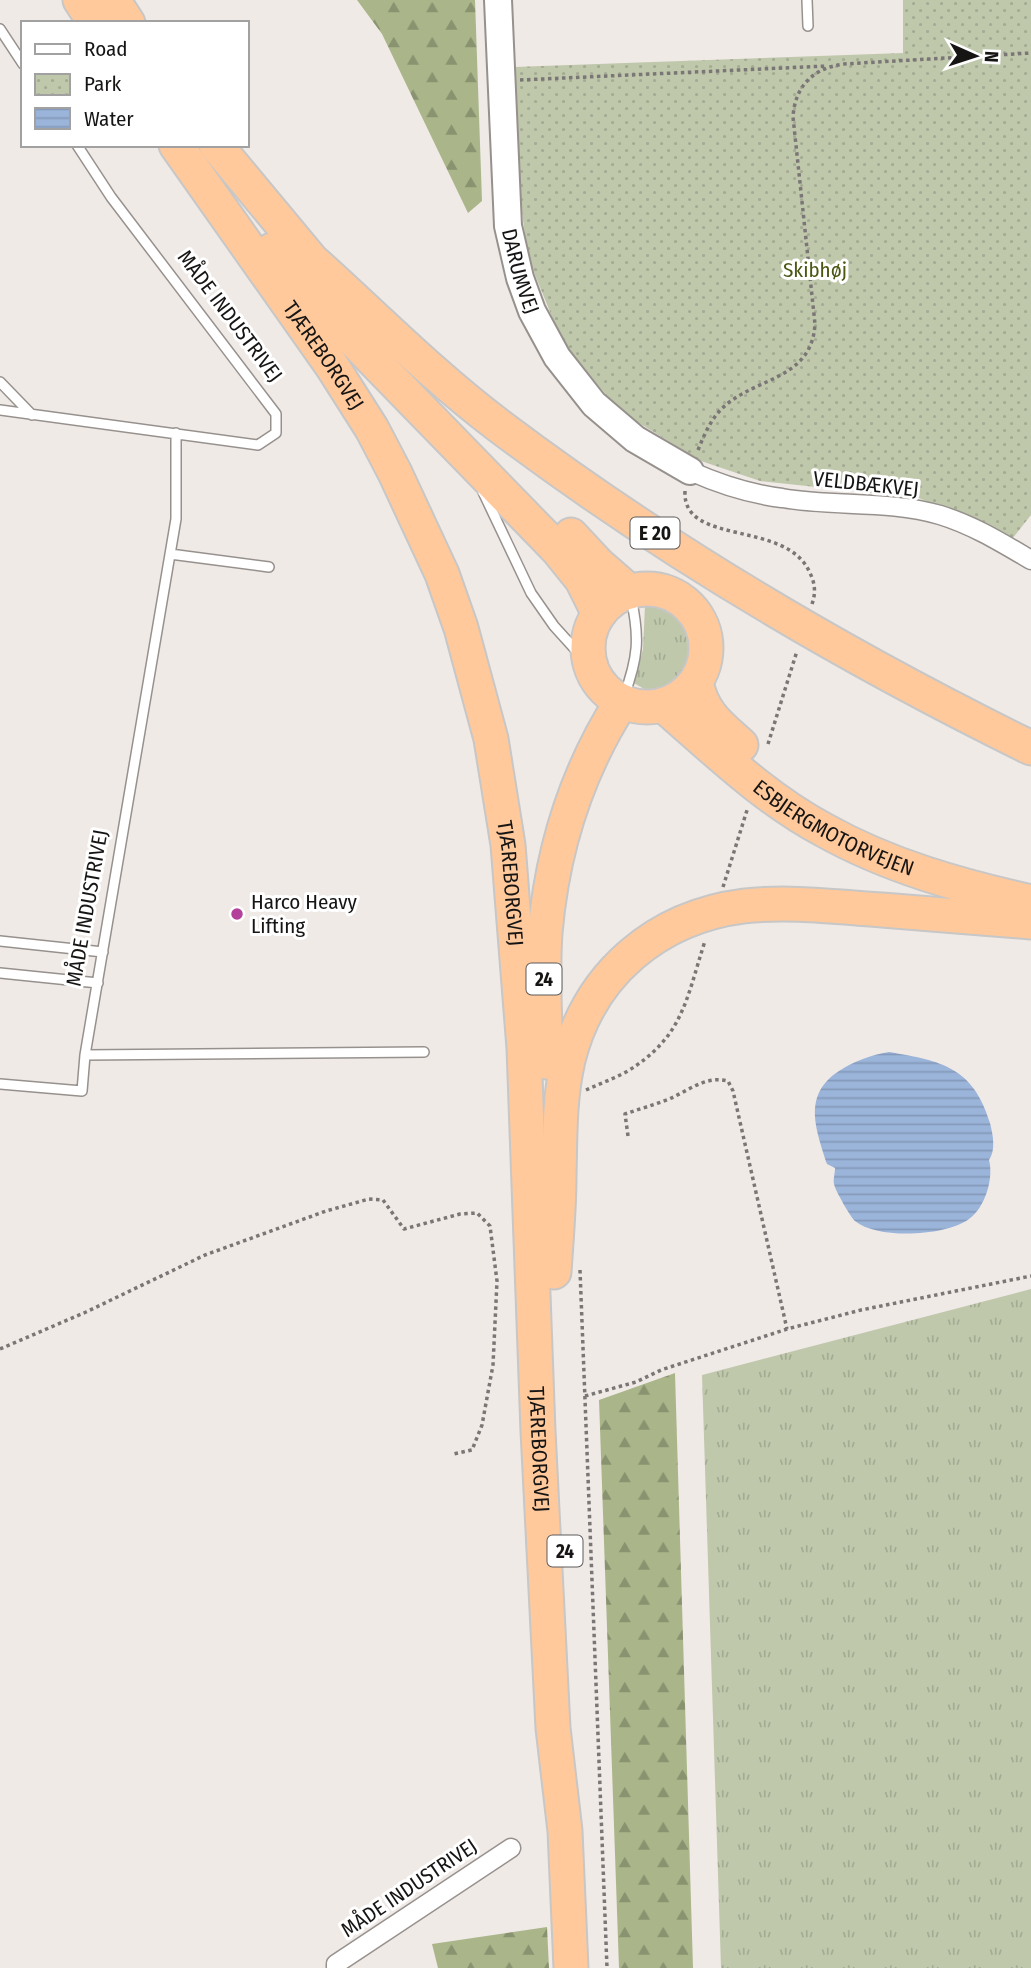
<svg xmlns="http://www.w3.org/2000/svg" width="1031" height="1968" font-family="'Fira Sans Condensed',sans-serif">
  <style>
    .grass { fill: url(#grass-tufts) }
    .forest { fill: url(#forest-firs) }
    .park { fill: url(#park-dots) }
    .water { fill: url(#water-rules) }
    .lines { fill: none; stroke-linecap: round; stroke-linejoin: round }
    .lane-casing { stroke: #97918e; stroke-width: 12 }
    .street-casing { stroke: #97918e; stroke-width: 21 }
    .secondary-casing { stroke: #97918e; stroke-width: 30 }
    .highway-casing { stroke: #c7c7c7; stroke-width: 37 }
    .path { stroke: #7a7675; stroke-width: 3.5; stroke-dasharray: 3.5 3.5; stroke-linecap: butt }
    .lane { stroke: #fff; stroke-width: 9 }
    .street { stroke: #fff; stroke-width: 18 }
    .secondary { stroke: #fff; stroke-width: 26 }
    .highway { stroke: #ffc99c; stroke-width: 33 }
    .poi-dot { fill: #b3409b; stroke: #fff; stroke-width: 2.5 }
    .labels { text-anchor: middle; dominant-baseline: central; stroke-width: 6; stroke-linejoin: round; paint-order: stroke }
    .shield { fill: #fff; stroke: #5d5b5a; stroke-width: 2 }
    .shield-label { font-size: 19px; font-weight: bold; fill: #171514 }
    .street-label { font-size: 21px; fill: #171514; stroke: #fff }
    .park-label { font-size: 21px; fill: #4a5814; stroke: #fff }
    .poi-label { font-size: 21px; fill: #171514; stroke: #fff; text-anchor: start }
  </style>
  <defs>
    <pattern id="grass-tufts" width="24" height="20" patternUnits="userSpaceOnUse" patternTransform="scale(1.75)"><rect width="24" height="20" fill="#c0c8ac"/><path d="M3 7l-1-3M5 7V3M7 7l1-3M15 17l-1-3M17 17v-4M19 17l1-3" fill="none" stroke="#a4ab93"/></pattern>
    <pattern id="forest-firs" width="22" height="20" patternUnits="userSpaceOnUse" patternTransform="scale(1.75)"><rect width="22" height="20" fill="#aab68a"/><path d="M5 1l3.5 6h-7zM16 11l3.5 6h-7z" fill="#899370"/></pattern>
    <pattern id="park-dots" width="8" height="8" patternUnits="userSpaceOnUse" patternTransform="scale(1.75)"><rect width="8" height="8" fill="#c0c8ac"/><path d="M2 2h.1M6 6h.1" fill="none" stroke="#a4ab93" stroke-width="1.8" stroke-linecap="round"/></pattern>
    <pattern id="water-rules" width="6" height="5" patternUnits="userSpaceOnUse" patternTransform="scale(1.75)"><rect width="6" height="5" fill="#9bb4da"/><path d="M0 2.5h6" fill="none" stroke="#859aba"/></pattern>
  </defs>
  <rect width="100%" height="100%" fill="#f0eae7"/>
  <path class="grass" d="M645 605C703 610 706 682 649 692L634 683 643 649Z
    M1031 1289V1968H721L702 1375Z"/>
  <path class="forest" d="M357 0H475L482 201 468 213 382 34Z
    M675 1373 693 1968H619L599 1400Z
    M547 1927 549 1968H438L432 1944Z"/>
  <path class="park" d="M903 0H1031V515L1012 539 919 498 760 481 701 461 621 412 563 344 527 255 517 166 514 67 903 53Z"/>
  <path class="water" d="M889 1052C942 1061 973 1067 990 1123 993 1135 996 1150 989 1160 994 1178 985 1208 969 1219 946 1236 878 1240 855 1221 851 1218 835 1190 834 1184 833 1180 835 1173 835 1168L827 1164C816 1129 802 1095 839 1071 854 1061 871 1055 889 1052Z"/>
  <g class="lines">
    <g class="lane-casing">
      <path id="lane" d="M807 0 808 26
        M0 29 23 64
        M0 382 32 415
        M0 410 258 445 276 433V414L111 197 77 145
        M176 433V519L85 1055 424 1052
        M483 492 531 593 554 626 592 668
        M170 554 269 567
        M624 696C638 658 640 638 631 598
        M0 941 103 952
        M0 973 98 983
        M0 1084 82 1091 85 1055"/>
    </g>
    <g class="street-casing">
      <path id="street" d="M690 471C719 484 750 494 782 498 834 507 889 500 940 515 973 525 1002 543 1031 560
        M336 1968V1964L511 1848"/>
    </g>
    <g class="secondary-casing">
      <g id="secondary">
        <path id="s1" d="M498 0 508 226 520 278 532 311 557 357 594 404 635 439 690 471"/>
      </g>
    </g>
    <g class="highway-casing">
      <g id="highway">
        <path d="M80 0 95 23"/>
        <path d="M113 0 128 23"/>
        <path id="s2" d="M176 145 332 366 372 429 395 473 442 574 461 628 491 739 508 845 524 1048 538 1431 553 1728 565 1831 571 1968"/>
        <path d="M216 145 329 281"/>
        <path d="M272 250 337 323 557 549 582 580 599 614"/>
        <path d="M316 264C376 318 433 376 498 425 661 548 848 658 1031 748"/>
        <path d="M571 535 599 565 630 592"/>
        <circle cx="647" cy="648" r="59"/>
        <path d="M696 682C702 713 719 725 741 745"/>
        <path id="s3" d="M663 705C714 749 764 798 824 830 888 866 960 886 1031 902"/>
        <path d="M546 1062C545 1020 542 976 545 933 552 851 577 771 622 701"/>
        <path d="M554 1272C556 1240 559 1209 559 1177 560 1137 559 1099 568 1060 589 974 657 917 744 906 790 901 837 907 882 910 932 914 981 918 1031 922"/>
      </g>
    </g>
    <path class="path" d="M520 80 827 66
      M698 450C705 433 712 416 727 404 760 377 812 378 815 324L793 117C795 85 814 68 844 64L1031 53
      M685 491C682 547 787 519 810 573 815 583 816 593 812 604
      M768 744 797 651
      M723 887 748 807
      M586 1090C599 1084 613 1079 626 1072 683 1038 686 1000 705 941
      M628 1136 625 1114C639 1109 654 1105 669 1099 688 1091 706 1075 728 1081L733 1091 787 1329
      M580 1270 607 1968
      M0 1349 86 1312 205 1255 326 1211 369 1199 383 1200 404 1229 460 1214 477 1213 490 1226 497 1281 493 1365 482 1425 472 1450 453 1454
      M585 1396 636 1382 661 1370 787 1329 861 1310 1031 1276"/>
    <use href="#lane" class="lane"/>
    <use href="#street" class="street"/>
    <use href="#secondary" class="secondary"/>
    <use href="#highway" class="highway"/>
  </g>
  <circle class="poi-dot" cx="237" cy="914" r="7"/>
  <g class="labels">
    <g class="shield">
      <rect x="630.5" y="517.5" width="49" height="31" rx="5"/>
      <rect x="526.5" y="963.5" width="35" height="31" rx="5"/>
      <rect x="547.5" y="1535.5" width="35" height="31" rx="5"/>
    </g>
    <g class="shield-label">
      <text x="655" y="533">E 20</text>
      <text x="544" y="979">24</text>
      <text x="565" y="1551">24</text>
    </g>
    <g class="street-label">
      <text stroke="none"><textPath href="#s1" startOffset="273">DARUMVEJ</textPath></text>
      <text transform="translate(230 316) rotate(53)">MÅDE INDUSTRIVEJ</text>
      <text stroke="none"><textPath href="#s2" startOffset="257">TJÆREBORGVEJ</textPath></text>
      <text transform="translate(866 484) rotate(6)">VELDBÆKVEJ</text>
      <text stroke="none"><textPath href="#s3" startOffset="212">ESBJERGMOTORVEJEN</textPath></text>
      <text stroke="none"><textPath href="#s2" startOffset="824">TJÆREBORGVEJ</textPath></text>
      <text transform="translate(87 908) rotate(-80)">MÅDE INDUSTRIVEJ</text>
      <text stroke="none"><textPath href="#s2" startOffset="1391">TJÆREBORGVEJ</textPath></text>
      <text transform="translate(409 1888) rotate(-34)">MÅDE INDUSTRIVEJ</text>
    </g>
    <g class="park-label">
      <text x="815" y="270">Skibhøj</text>
    </g>
    <g class="poi-label">
      <text x="251" y="902">Harco Heavy<tspan x="251" dy="24">Lifting</tspan></text>
    </g>
  </g>
  <rect x="21" y="21" width="228" height="126" fill="#ffffff" stroke="#a2a1a1" stroke-width="2"/>
  <rect x="35" y="44" width="35" height="10" fill="#ffffff" stroke="#a2a1a1" stroke-width="2"/>
  <text x="84" y="56" font-size="21" fill="#171514">Road</text>
  <rect x="35" y="74" width="35" height="21" fill="url(#park-dots)" stroke="#a2a1a1" stroke-width="2"/>
  <text x="84" y="91" font-size="21" fill="#171514">Park</text>
  <rect x="35" y="108" width="35" height="21" fill="url(#water-rules)" stroke="#a2a1a1" stroke-width="2"/>
  <text x="84" y="126" font-size="21" fill="#171514">Water</text>
  <g transform="translate(975 56) rotate(93)" stroke="#ffffff" stroke-width="5" paint-order="stroke">
  <path d="M0-5L12 26L0 18L-12 26Z" fill="#171514"/>
  <text y="-10" font-size="19" font-weight="bold" text-anchor="middle" fill="#171514">N</text>
  </g>
</svg>
